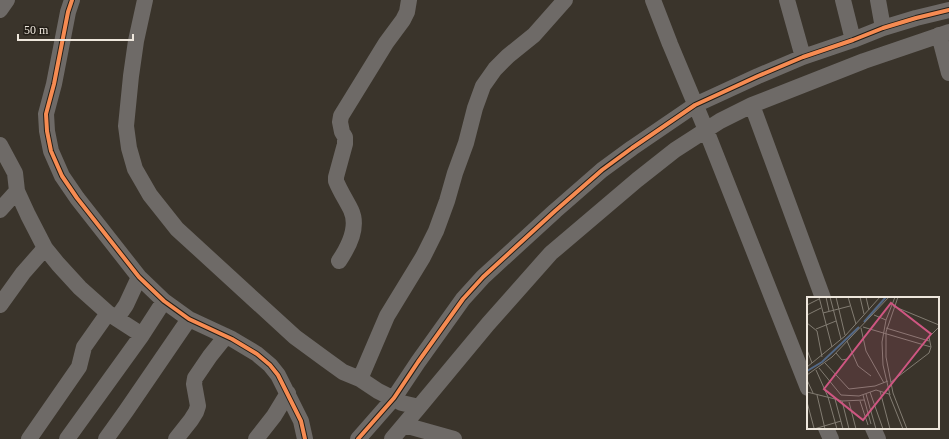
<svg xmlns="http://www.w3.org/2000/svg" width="949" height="439" font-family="'Times New Roman',serif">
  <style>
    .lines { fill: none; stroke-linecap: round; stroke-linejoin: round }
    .street { stroke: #6e6a67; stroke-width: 16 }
    .cycleway-casing { stroke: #231e17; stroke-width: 6 }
    .cycleway { stroke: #f68b52; stroke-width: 4 }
    .inset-river { fill: none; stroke: #536886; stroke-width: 2 }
    .inset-road { fill: none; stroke: #827c72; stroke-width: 1 }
    .view { fill: #cf5682; fill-opacity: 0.15; stroke: #cf5682; stroke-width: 2 }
    .inset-edge { fill: none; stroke: #eee7dd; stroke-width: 2 }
  </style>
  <rect width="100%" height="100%" fill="#3a342b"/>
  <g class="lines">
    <path class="street" d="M72 0 68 12 54 84 46 114 47 131 51 151 62 176 77 198 139 277 164 301 189 319 232 339 257 354 270 365 278 375 301 421 305 439
      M145 0 136 41 131 76 126 126 129 148 135 169 150 195 177 229 295 337 325 359 343 372 360 379 378 391 402 403 419 407
      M653 0 670 44 706 130 808 388
      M787 0 803 57
      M843 0 853 40
      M878 0 883 28
      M0 10 7 0
      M939 35 949 73
      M752 105 823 298
      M0 145 15 173 17 191 0 210
      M17 191 28 215 45 248 58 264 80 288 108 313 142 335
      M339 261C349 246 359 227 351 210 346 200 340 191 336 181V177L345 144V137L342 132 340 122 341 116 386 43 403 20 407 12 409 0
      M0 305 23 273 45 248
      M117 318 126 305 139 277
      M360 379 387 316 423 257 436 231 447 201 455 173 466 143 475 108 483 86 495 69 508 56 534 35 565 0
      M404 425 454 439
      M826 428 831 439
      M873 428 878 439
      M29 439 79 367 84 347 108 313
      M67 439 142 335 164 301
      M106 439 126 411 189 319
      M176 439 191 420 196 412 198 406 194 384 195 378 210 356 226 336
      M256 439 274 416 288 393
      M358 439 394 398 418 362 463 299 483 277 555 211 602 170 632 148 695 105 758 76 803 57 853 40 883 28 916 18 949 10
      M392 439 419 407 488 324 551 253 637 180 675 150 720 121 752 105 864 61 949 32"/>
    <g class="cycleway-casing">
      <path id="cycleway" d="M72 0 68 12 54 84 46 114 47 131 51 151 62 176 77 198 139 277 164 301 189 319 232 339 257 354 270 365 278 375 301 421 305 439
        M358 439 394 398 418 362 463 299 483 277 555 211 602 170 632 148 695 105 758 76 803 57 853 40 883 28 916 18 949 10"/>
    </g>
    <use href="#cycleway" class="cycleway"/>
  </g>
  <g transform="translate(807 297)">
    <rect width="132" height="132" fill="#3a342b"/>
    <path class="inset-river" d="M57 25 79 0M0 74 15 65 52 30"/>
    <path class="inset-road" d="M12 0 25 50M19 0 22 14M23 0 34 42M29 0 38 38M41 0 49 27M53 0 57 17M59 0 62 13M91 0 79 35V60L86 96 100 132M0 8 12 2M86 9 132 28M16 16 43 9M0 18 14 11M67 18 79 23M0 26 10 34 15 60M56 30 124 50 122 40 132 30M54 31 59 54 77 86M79 31 122 44M9 32 29 24M40 44 51 69 64 79M0 53 5 66M29 56 35 63 40 62M18 66 42 92 68 89 81 84M0 70 38 39 73 0M12 71 34 98 52 99 69 93 82 97 96 132M9 73 21 100 30 132M0 78 25 60 82 0M0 83 6 96M84 85 122 56 124 50M73 94 83 132M0 95 28 102 36 132M63 95 76 132M59 97 69 132M10 98 18 132M56 98 64 127M83 98 76 68 75 45 79 23 88 0M28 102 35 104 42 132M35 104 57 103M53 104 61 128M0 105 7 131M42 105 49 132M7 132 34 124"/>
    <path class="view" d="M84 6 124 37 56 123 17 92Z"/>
    <rect width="132" height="132" class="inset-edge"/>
  </g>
  <path d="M18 34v6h115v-6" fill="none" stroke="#eee7dd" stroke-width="2"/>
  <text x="24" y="34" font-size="12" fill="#eee7dd" stroke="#231e17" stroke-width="3" paint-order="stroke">50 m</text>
</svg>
